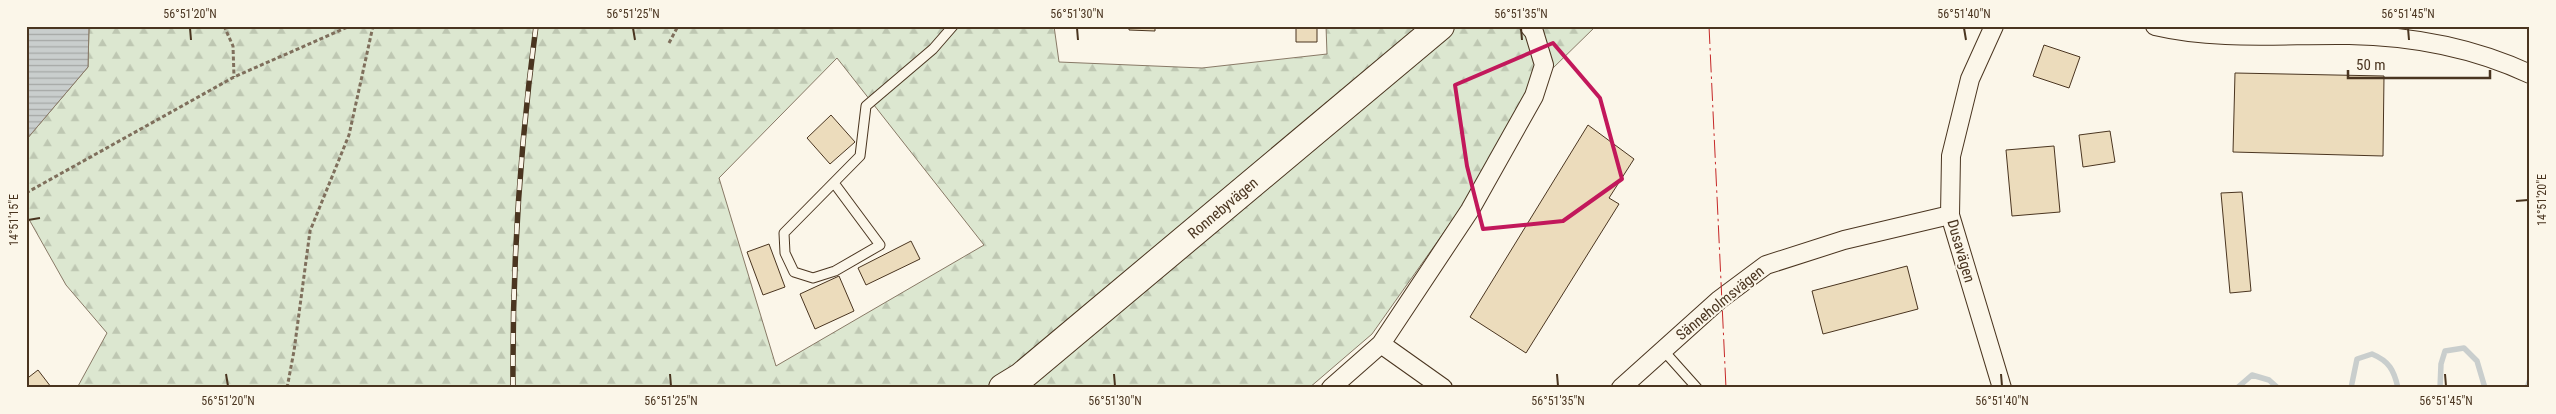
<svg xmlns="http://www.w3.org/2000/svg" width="2556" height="414" font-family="'Roboto Condensed',sans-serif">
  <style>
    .forest { fill: url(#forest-firs); stroke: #887966; fill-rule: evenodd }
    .water { fill: url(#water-rules); stroke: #887966 }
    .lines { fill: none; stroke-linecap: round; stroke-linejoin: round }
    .stream { stroke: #c9cecd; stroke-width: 5.5 }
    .building { fill: #ecdcbc; stroke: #4a3520 }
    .service-casing { stroke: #4a3520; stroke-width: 11 }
    .minor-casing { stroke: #4a3520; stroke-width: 20 }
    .primary-casing { stroke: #4a3520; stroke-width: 30 }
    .path { stroke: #7f6f5c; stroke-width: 3; stroke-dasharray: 4 2.5; stroke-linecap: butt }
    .service { stroke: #fbf6e9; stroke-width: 9 }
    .minor { stroke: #fbf6e9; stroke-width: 18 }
    .primary { stroke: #fbf6e9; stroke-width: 28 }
    .rail-casing { stroke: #4a3520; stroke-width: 5.5 }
    .rail { stroke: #fbf6e9; stroke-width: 4; stroke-dasharray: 11; stroke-linecap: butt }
    .power { stroke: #c62828; stroke-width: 1; stroke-dasharray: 18 4 2.5 4; stroke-linecap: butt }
    .marked { fill: none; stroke: #c2185b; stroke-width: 4; stroke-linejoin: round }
    .ticks { fill: none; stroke: #4a3520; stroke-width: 2 }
    .labels { text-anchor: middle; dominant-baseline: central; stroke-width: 4; stroke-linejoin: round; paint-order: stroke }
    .street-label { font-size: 15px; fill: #4a3520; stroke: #fbf6e9 }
    .neatline { fill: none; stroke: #4a3520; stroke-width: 2 }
    .ticks-label { font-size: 12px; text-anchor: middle; fill: #4a3520 }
  </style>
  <defs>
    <pattern id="forest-firs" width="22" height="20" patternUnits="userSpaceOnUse" patternTransform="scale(1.25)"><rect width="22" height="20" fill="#dce7d0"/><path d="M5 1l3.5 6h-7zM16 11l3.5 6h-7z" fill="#bec7b2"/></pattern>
    <pattern id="water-rules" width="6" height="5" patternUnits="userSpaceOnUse" patternTransform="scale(1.25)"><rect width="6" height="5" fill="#c9cecd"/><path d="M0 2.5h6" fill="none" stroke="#a5a8a6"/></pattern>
  </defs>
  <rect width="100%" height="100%" fill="#fbf6e9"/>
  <path class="forest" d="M89 26H1054L1059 62 1202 68 1327 54 1326 26H1596L1552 69 1452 221 1372 334 1309 388H77L107 333 66 285 26 214V140L88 67ZM837 58 984 245 776 366 719 178Z"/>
  <path class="water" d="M26 26H89L88 67 26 140Z"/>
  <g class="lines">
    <path class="stream" d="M2237 388 2252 375 2269 380 2278 388
      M2351 388 2357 359 2372 354C2389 361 2394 370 2398 388
      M2440 388 2441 364 2445 351 2464 348 2477 361 2485 388
      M2527 388 2530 379"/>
  </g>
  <path class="building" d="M1129 26H1155V31L1129 30Z
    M1296 26H1317V42H1296Z
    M2044 45 2080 57 2069 88 2033 76Z
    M2235 73 2384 76 2383 156 2233 152Z
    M831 115 855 142 830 164 807 138Z
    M1588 125 1634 159 1609 198 1619 204 1526 353 1470 317Z
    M2110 131 2115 162 2083 167 2079 135Z
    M2054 146 2060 212 2012 216 2006 150Z
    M2242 192 2251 291 2230 293 2221 193Z
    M911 241 920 259 866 285 858 268Z
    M769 244 785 287 763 295 747 252Z
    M1907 266 1918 309 1823 334 1812 291Z
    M839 276 854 311 815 329 800 294Z
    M38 370 51 387 26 388V374L29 377Z"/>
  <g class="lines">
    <g class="service-casing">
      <path id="service" d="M834 183 880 245 835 271 813 278 794 272 785 253 784 233 860 156 866 106 933 49 953 26
        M1663 350 1697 388"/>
    </g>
    <g class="minor-casing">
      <path id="minor" d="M1994 26 1970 79 1951 156 1950 215 2002 388
        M2155 26C2219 41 2284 34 2349 35 2412 36 2472 47 2530 74
        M1381 344 1443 388
        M1331 388 1381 344 1470 210 1534 96 1544 65 1534 32 1529 26
        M1621 388 1719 300 1766 265 1844 240 1950 215"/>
    </g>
    <g class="primary-casing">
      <path id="primary" d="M1003 388 1021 377 1440 26"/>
    </g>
    <path class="path" d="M224 26 233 46 234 77
      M669 43 678 26
      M26 193 234 77 350 26
      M287 388 294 351 310 231 349 135 373 26"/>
    <use href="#service" class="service"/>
    <use href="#minor" class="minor"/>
    <use href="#primary" class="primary"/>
    <g class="rail-casing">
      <path id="rail" d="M513 388C512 267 520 146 536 26"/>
    </g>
    <use href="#rail" class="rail"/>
    <path class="power" d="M1709 26 1726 388"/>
  </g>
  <path class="marked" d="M1553 43 1600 98 1622 179 1563 221 1483 229 1467 166 1455 85Z"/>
  <path class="ticks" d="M190 28 191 40M633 28 635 40M1077 28 1078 40M1521 28 1522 40M1964 28 1966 40M2408 28 2409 40M2516 201 2528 200M28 220 40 218M226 374 228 386M670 374 671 386M1114 374 1115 386M1557 374 1558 386M2001 374 2002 386M2445 374 2446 386"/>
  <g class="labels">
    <g class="street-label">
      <text transform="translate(1223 208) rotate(-40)">Ronnebyvägen</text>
      <text transform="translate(1961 251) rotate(74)">Dusavägen</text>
      <text transform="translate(1720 303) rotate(-39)">Sänneholmsvägen</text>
    </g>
  </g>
  <rect width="2556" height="414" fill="none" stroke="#fbf6e9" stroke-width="55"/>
  <path d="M2348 70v8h142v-8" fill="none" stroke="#4a3520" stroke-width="2.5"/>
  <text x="2356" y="70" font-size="15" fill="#4a3520" stroke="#fbf6e9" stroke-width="4" paint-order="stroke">50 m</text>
  <rect x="28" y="28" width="2500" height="358" class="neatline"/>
  <g class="ticks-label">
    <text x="190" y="18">56°51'20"N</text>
    <text x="633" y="18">56°51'25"N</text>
    <text x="1077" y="18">56°51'30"N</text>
    <text x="1521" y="18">56°51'35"N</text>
    <text x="1964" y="18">56°51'40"N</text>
    <text x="2408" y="18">56°51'45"N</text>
    <text transform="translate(2542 200) rotate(-90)" y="4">14°51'20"E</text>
    <text transform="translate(14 220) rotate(-90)" y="4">14°51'15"E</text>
    <text x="228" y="405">56°51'20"N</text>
    <text x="671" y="405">56°51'25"N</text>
    <text x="1115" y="405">56°51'30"N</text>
    <text x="1558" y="405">56°51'35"N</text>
    <text x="2002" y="405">56°51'40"N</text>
    <text x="2446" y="405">56°51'45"N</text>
  </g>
</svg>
